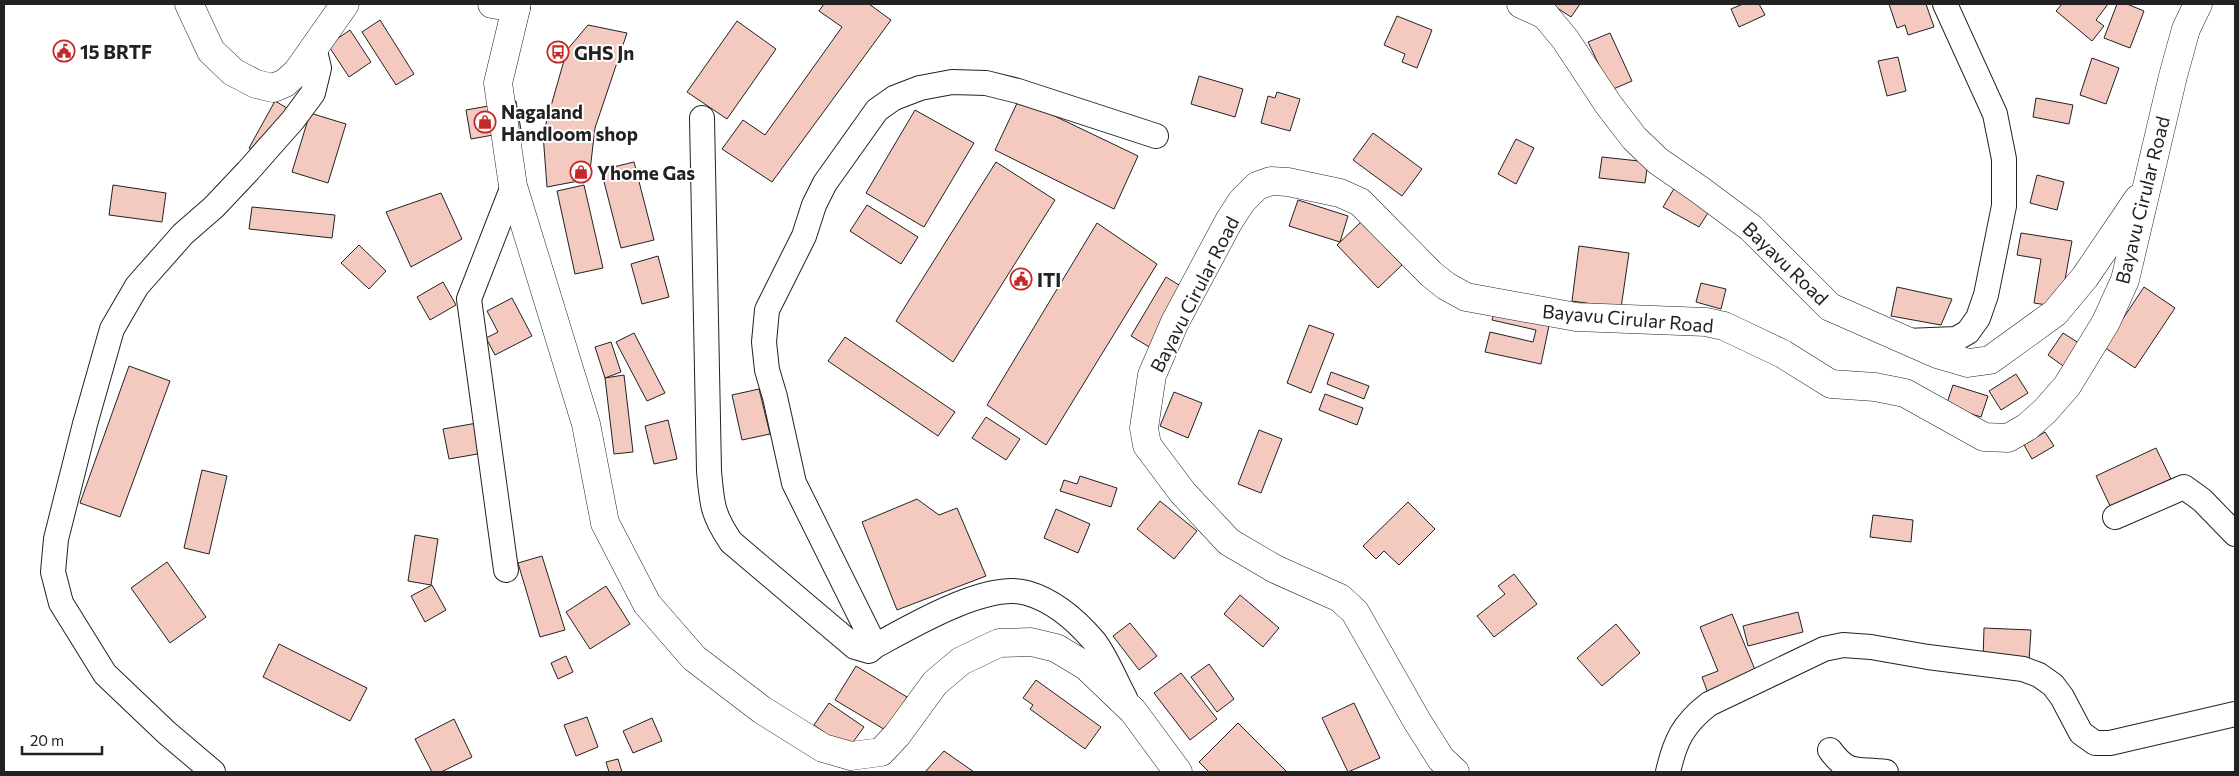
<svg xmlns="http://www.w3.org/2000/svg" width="2239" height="776" font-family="Commissioner,sans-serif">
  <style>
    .building { fill: #f3c9c0; stroke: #222 }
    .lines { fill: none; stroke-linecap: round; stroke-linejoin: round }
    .minor-casing { stroke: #222; stroke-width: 26 }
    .tertiary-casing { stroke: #222; stroke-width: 29 }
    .secondary-casing { stroke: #222; stroke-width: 29 }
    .trunk-casing { stroke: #222; stroke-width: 29 }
    .minor { stroke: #fff; stroke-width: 24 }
    .tertiary { stroke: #fff; stroke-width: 28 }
    .secondary { stroke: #fff; stroke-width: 28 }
    .trunk { stroke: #fff; stroke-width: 28 }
    .labels { text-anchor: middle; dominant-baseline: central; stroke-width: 4; stroke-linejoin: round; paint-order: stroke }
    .poi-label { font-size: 19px; font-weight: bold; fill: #222; stroke: #fff; text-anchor: start }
    .street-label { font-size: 19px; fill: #222; stroke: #fff }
  </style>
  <rect width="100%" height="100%" fill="#fff"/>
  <path class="building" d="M824 4H869L891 20 772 182 722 149 743 120 765 135 842 27 819 11Z
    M1551 4H1580L1571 17Z
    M1743 4H1759L1765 15 1739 27 1731 9Z
    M1889 4H1926L1934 27 1908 35 1905 25 1897 28Z
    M2062 4H2108L2096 20 2104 26 2092 41 2056 11Z
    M2117 4H2127L2144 11 2130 48 2104 38Z
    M1397 16 1432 30 1417 68 1402 62 1405 54 1384 45Z
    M380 20 414 74 396 85 362 32Z
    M737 21 776 49 727 119 687 92Z
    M588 25 627 33 595 128 589 179 547 187 543 134 567 50Z
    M350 30 371 62 349 77 328 45Z
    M1610 33 1632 81 1611 90 1588 42Z
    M1898 57 1906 91 1887 96 1878 61Z
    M2092 58 2119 68 2106 104 2080 95Z
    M1199 76 1243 89 1235 117 1191 104Z
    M1277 92 1300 99 1290 131 1261 123 1268 96 1275 98Z
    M2036 98 2073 105 2069 124 2033 117Z
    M1019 99 1138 156 1114 209 995 150Z
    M275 101 294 112 267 158 249 148Z
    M516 101 521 130 471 139 466 110Z
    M915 110 974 143 924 227 866 193Z
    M310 113 346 124 328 183 292 172Z
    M1373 133 1422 169 1402 196 1353 160Z
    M1516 139 1534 148 1516 184 1498 174Z
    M1602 157 1648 162 1645 183 1599 178Z
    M634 162 654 240 621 248 601 170Z
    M996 162 1055 200 953 362 896 321Z
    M2037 175 2064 182 2057 210 2030 203Z
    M113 185 166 193 162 222 109 215Z
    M584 185 603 268 575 274 557 191Z
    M1675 187 1711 208 1699 227 1663 207Z
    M441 193 462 239 411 267 386 212Z
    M1298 200 1348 216 1340 242 1289 226Z
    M867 205 918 237 901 264 850 231Z
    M252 207 335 215 332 238 249 229Z
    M1361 222 1402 265 1378 288 1337 245Z
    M1097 223 1157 264 1046 445 987 405Z
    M2021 233 2072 241 2060 307 2034 303 2041 259 2017 255Z
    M359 245 386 271 369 289 341 263Z
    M1579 246 1629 253 1621 308 1572 301Z
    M658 256 669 297 642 304 631 264Z
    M1166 277 1187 290 1151 348 1131 336Z
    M443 282 456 305 430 320 417 297Z
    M1701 283 1726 289 1721 309 1696 302Z
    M1897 287 1952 299 1941 325 1891 316Z
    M2144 287 2175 308 2135 368 2104 347Z
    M512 298 532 336 495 355 486 338 498 332 487 311Z
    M1495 309 1550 321 1541 364 1485 352 1490 332 1533 342 1536 330 1492 320Z
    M1309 325 1334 334 1311 393 1287 383Z
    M634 333 665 393 647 401 616 342Z
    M2063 333 2082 345 2066 368 2048 355Z
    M845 337 955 412 938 436 828 361Z
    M611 342 621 372 605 378 595 347Z
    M129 366 170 381 120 517 80 503Z
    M1331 372 1369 386 1364 399 1327 384Z
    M2016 374 2028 393 2001 410 1989 391Z
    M624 375 633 452 614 454 605 378Z
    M1953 385 1988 396 1981 417 1946 406Z
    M759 389 770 434 742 440 732 395Z
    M1174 392 1202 403 1188 438 1160 426Z
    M1325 394 1363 408 1357 425 1319 410Z
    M986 417 1020 439 1006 460 972 438Z
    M668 420 677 459 654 464 645 426Z
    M477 423 483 453 449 459 443 429Z
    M1259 430 1282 439 1261 493 1238 484Z
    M2045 432 2054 446 2032 459 2024 445Z
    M2156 448 2171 479 2111 508 2096 476Z
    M202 470 227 476 209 554 184 548Z
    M1080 476 1117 488 1111 507 1060 491 1064 480 1077 484Z
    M917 499 939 515 957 508 986 576 897 610 862 522Z
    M1160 501 1197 531 1174 559 1137 529Z
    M1408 502 1435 529 1399 565 1384 551 1376 559 1363 546Z
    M1056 509 1090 524 1078 553 1044 538Z
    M1873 515 1913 520 1911 542 1870 537Z
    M415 535 438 539 431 585 408 581Z
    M542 556 565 630 540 637 518 563Z
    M167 562 206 617 170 643 131 588Z
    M1514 574 1537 604 1494 637 1477 616 1505 594 1498 586Z
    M432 585 446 610 425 622 411 596Z
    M606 586 630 624 590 649 566 612Z
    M1240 595 1279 628 1263 647 1224 614Z
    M1798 612 1803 632 1748 646 1743 626Z
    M1732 614 1758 677 1709 696 1702 677 1718 671 1700 627Z
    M1130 623 1157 656 1139 670 1113 636Z
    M1616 624 1640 653 1602 686 1577 658Z
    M1984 628 2031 630 2029 661 1983 659Z
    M279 644 367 688 350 721 263 677Z
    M566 656 573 672 558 679 551 663Z
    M1209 664 1234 699 1217 712 1191 677Z
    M856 666 907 697 887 731 835 700Z
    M1181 673 1217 719 1190 740 1154 693Z
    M1036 680 1101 727 1085 749 1030 709 1033 705 1023 698Z
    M829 703 864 727 848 749 814 725Z
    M1354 703 1380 758 1348 772 1322 718Z
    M587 717 598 747 576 756 564 725Z
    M652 718 662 741 633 753 623 731Z
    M454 719 472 757 441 772H432L415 739Z
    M1238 723 1287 772H1209L1199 762Z
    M944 751 974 772H925Z
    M618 759 622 772H609L606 762Z"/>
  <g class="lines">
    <g class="minor-casing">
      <path id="minor" d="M702 118 709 471C712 504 712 514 731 542L855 647 869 651 875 646
        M1906 341 1956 339 1968 332 1978 318 1986 295 2004 206V159L1995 114 1945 4
        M2115 517 2184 487 2202 500 2235 534
        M506 570 469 299 513 186
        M1125 698C1115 680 1107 658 1094 641 1076 620 1055 601 1027 593 987 581 910 627 875 646L794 483 775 397 767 370 764 342 767 310 804 236 814 205 825 183 877 110 894 98 920 88 952 82 986 83 1018 91 1156 136
        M1830 750C1849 776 1857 768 1886 772
        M213 772 167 733 105 674 61 603 53 572 56 539 85 424 112 329 137 286 183 234 214 207 248 171 293 120 313 93 319 68 314 47
        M1668 772C1675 741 1683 724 1709 704L1824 649 1843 645 1871 647 1928 657 2023 669 2039 675 2053 685 2062 697 2081 733 2095 743H2110L2235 714"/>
    </g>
    <g class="tertiary-casing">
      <path id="tertiary" d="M1521 4 1545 15 1565 39 1608 104 1634 138 1658 161 1700 190 1751 228 1830 307 1937 354 1968 363 1990 360 2055 313 2085 277 2138 199
        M1455 772 1441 759 1417 721 1355 612 1340 598 1275 569 1229 542 1183 493 1147 445 1144 428 1152 375 1175 322 1229 221 1242 201 1257 186 1271 181 1288 182 1340 193 1360 202 1431 274 1446 286 1466 297 1576 317 1706 322 1724 326 1783 354 1831 384 1875 387 1905 393 1984 437 2008 438 2027 427 2045 411 2067 386 2106 322 2125 280 2173 76 2186 29 2198 4"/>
    </g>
    <g class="secondary-casing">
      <path id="secondary" d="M189 4 211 51 233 72 256 84 273 88 285 83 297 72 345 4
        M492 4 516 8"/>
    </g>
    <g class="trunk-casing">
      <path id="trunk" d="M514 4 516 8 498 83 513 186 586 424 605 523 647 604 694 658 762 710 823 748 851 756 881 752 897 735 935 683 961 661 999 643 1031 642 1056 648 1086 666 1133 711 1178 772"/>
    </g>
    <use href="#minor" class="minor"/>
    <use href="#tertiary" class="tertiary"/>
    <use href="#secondary" class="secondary"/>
    <use href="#trunk" class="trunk"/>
  </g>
  <defs>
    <g id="civic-ring" transform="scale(1.125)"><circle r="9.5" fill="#fff" stroke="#c62828" stroke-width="1.5"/><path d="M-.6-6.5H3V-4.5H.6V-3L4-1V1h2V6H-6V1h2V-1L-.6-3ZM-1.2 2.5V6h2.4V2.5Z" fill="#c62828"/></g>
    <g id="bus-ring" transform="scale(1.125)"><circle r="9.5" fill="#fff" stroke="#c62828" stroke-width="1.5"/><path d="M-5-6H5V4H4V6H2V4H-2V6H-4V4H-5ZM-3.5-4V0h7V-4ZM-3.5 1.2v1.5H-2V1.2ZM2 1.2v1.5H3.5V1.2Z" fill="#c62828"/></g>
    <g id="shop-ring" transform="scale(1.125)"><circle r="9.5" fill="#fff" stroke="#c62828" stroke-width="1.5"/><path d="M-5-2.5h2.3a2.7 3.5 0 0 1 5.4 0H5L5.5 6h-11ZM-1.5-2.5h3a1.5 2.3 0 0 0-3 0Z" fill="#c62828"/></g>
  </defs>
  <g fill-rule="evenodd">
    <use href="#civic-ring" x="64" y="51"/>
    <use href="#bus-ring" x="558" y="52"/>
    <use href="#shop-ring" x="485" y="122"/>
    <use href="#shop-ring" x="581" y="172"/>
    <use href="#civic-ring" x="1021" y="279"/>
  </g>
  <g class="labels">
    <g class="poi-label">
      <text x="80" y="51">15 BRTF</text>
      <text x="574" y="52">GHS Jn</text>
      <text x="501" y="111">Nagaland<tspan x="501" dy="22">Handloom shop</tspan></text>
      <text x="597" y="172">Yhome Gas</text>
      <text x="1037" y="279">ITI</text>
    </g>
    <g class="street-label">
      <text transform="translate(2142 200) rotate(-76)">Bayavu Cirular Road</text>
      <text transform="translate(1786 263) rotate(44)">Bayavu Road</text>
      <text transform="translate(1194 294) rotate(-63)">Bayavu Cirular Road</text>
      <text transform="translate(1628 318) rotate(5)">Bayavu Cirular Road</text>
    </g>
  </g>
  <rect width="2239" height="776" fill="none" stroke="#222222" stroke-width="10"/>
  <path d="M22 746v8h80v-8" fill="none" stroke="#222222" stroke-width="2.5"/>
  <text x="30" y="746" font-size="15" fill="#222222" stroke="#ffffff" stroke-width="4" paint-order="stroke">20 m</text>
</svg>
